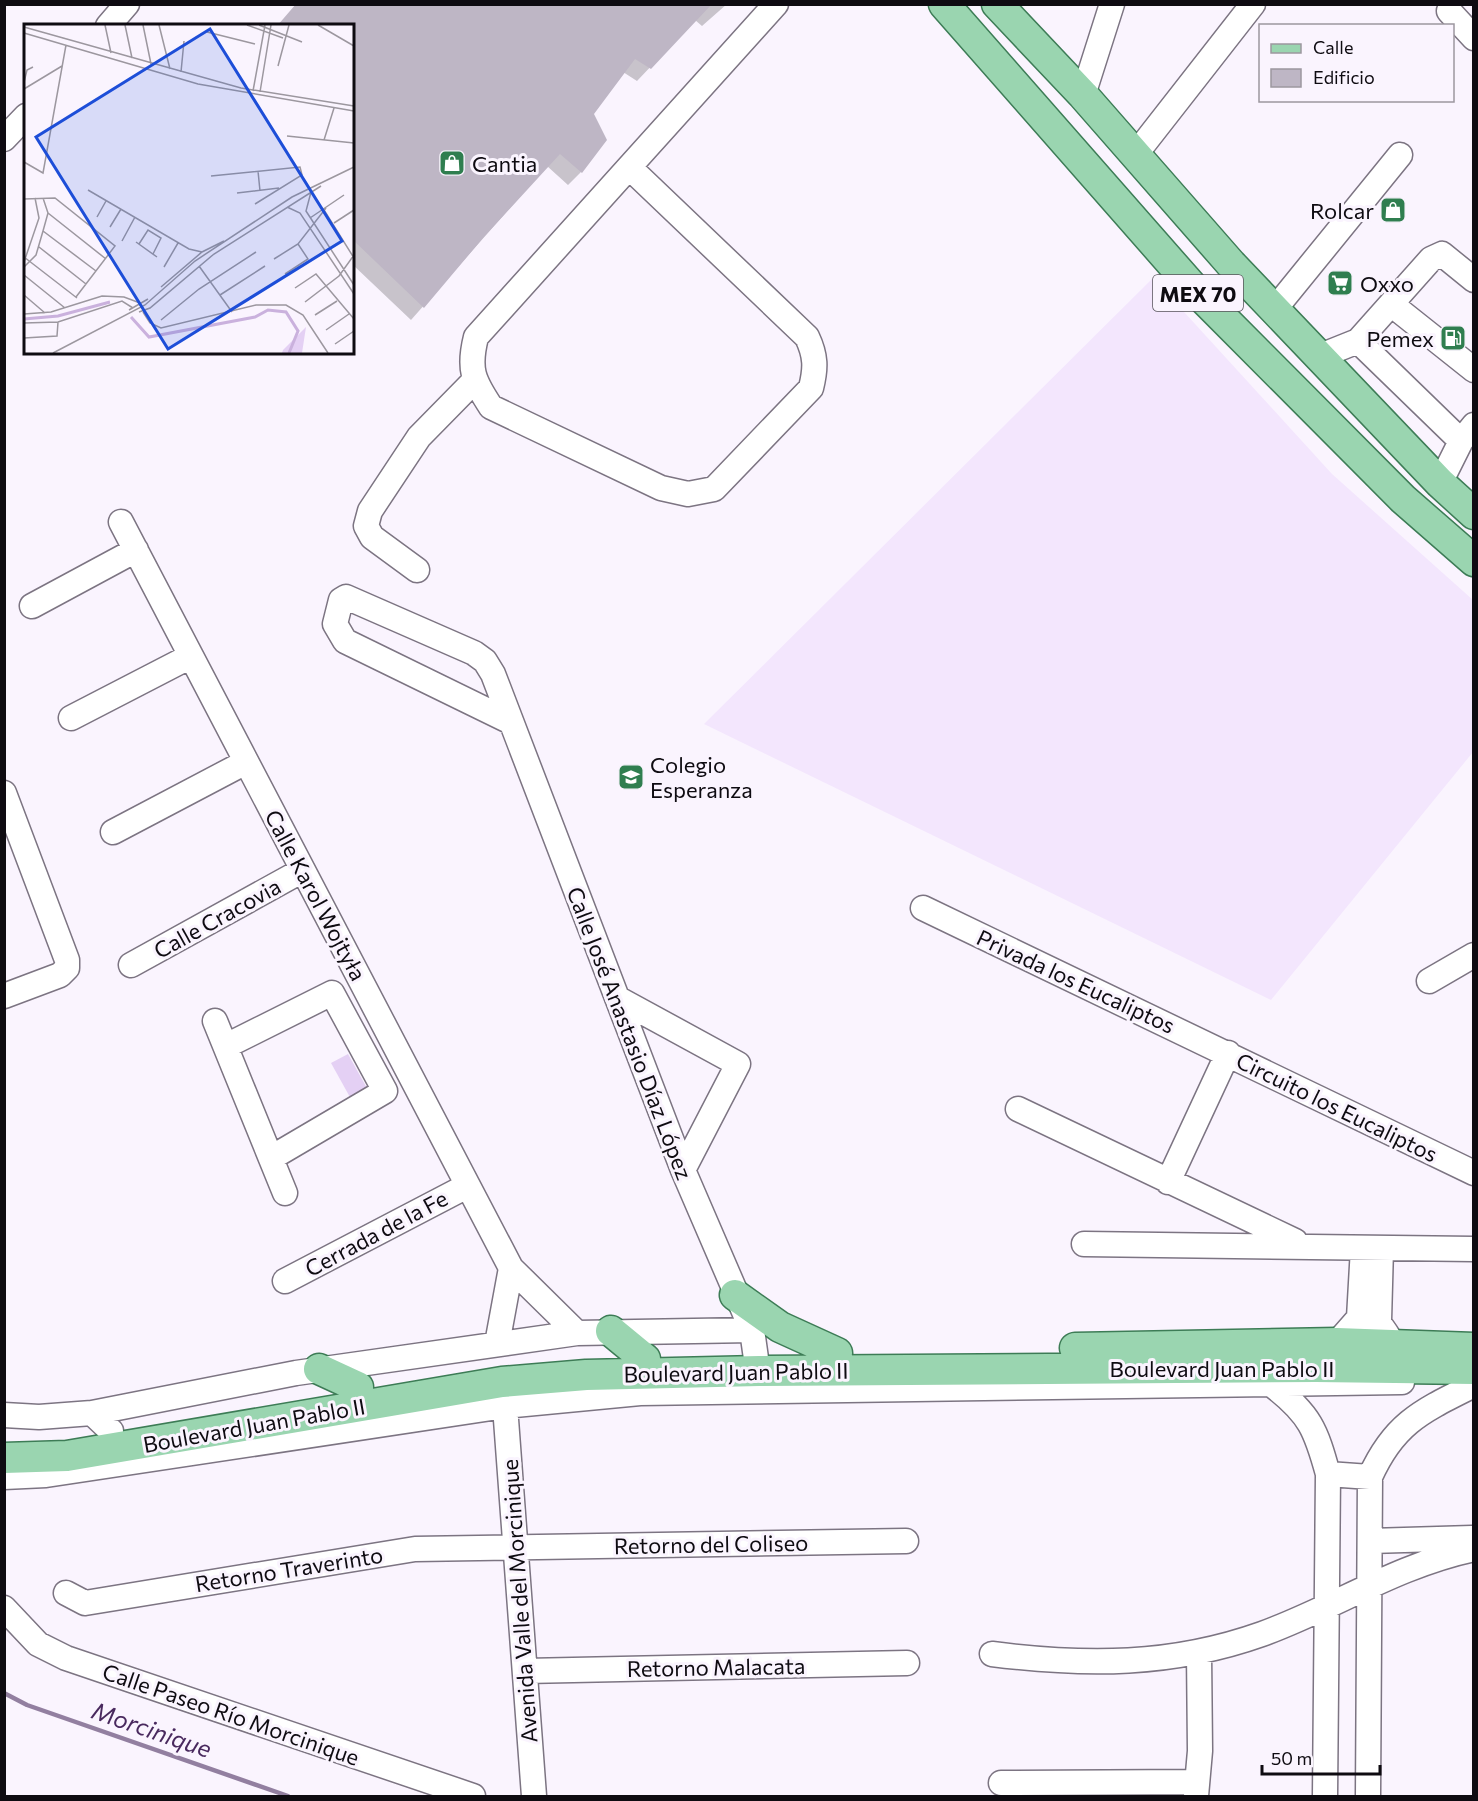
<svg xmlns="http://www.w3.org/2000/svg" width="1478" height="1801" font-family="Commissioner,sans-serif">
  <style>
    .built { fill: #f3e6fd }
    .green { fill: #e4d0f4 }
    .shadow { fill: #0003 }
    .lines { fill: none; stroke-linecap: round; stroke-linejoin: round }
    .stream { stroke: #927fa0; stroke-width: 4.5 }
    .building { fill: #beb6c5 }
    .minor-casing { stroke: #7c7482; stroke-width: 27 }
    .major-casing { stroke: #3d7c56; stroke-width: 33 }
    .minor { stroke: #fff; stroke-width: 24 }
    .major { stroke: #9ad5b0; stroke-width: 30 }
    .labels { text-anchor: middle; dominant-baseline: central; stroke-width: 6; stroke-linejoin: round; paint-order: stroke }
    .shield { fill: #faf4fe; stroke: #555158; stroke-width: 1.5 }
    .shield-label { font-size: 21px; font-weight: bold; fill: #0e0b11 }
    .poi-label { font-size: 22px; fill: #0e0b11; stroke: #faf4fe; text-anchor: start }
    .street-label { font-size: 22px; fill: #0e0b11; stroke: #faf4fe }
    .water-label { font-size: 24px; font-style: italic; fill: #49295e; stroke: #faf4fe }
    .inset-river { fill: none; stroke: #cab1dd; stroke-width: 3 }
    .inset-road { fill: none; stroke: #9c979f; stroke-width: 1.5 }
    .view { fill: #1d4ed8; fill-opacity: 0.15; stroke: #1d4ed8; stroke-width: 3 }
    .inset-edge { fill: none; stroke: #0e0b11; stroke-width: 3 }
  </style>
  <rect width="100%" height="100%" fill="#faf4fe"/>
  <path class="built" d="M1153 278 1332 474 1473 600V752L1271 1000 704 724Z"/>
  <path class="green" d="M348 1054 368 1090 351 1099 331 1063Z"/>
  <path class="shadow" d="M296 4H727L702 26 695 20 637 81 623 72 592 114 605 139 581 172 568 185 547 166 411 320 352 264V26Z"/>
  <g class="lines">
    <path class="stream" d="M4 1693 27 1705 288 1796"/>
  </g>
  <path class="building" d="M296 4H712L651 69 635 59 594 114 607 140 582 173 560 154 483 238 424 308 352 239V26H277Z"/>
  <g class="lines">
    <g class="minor-casing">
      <path id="minor" d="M1449 11 1474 38
        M108 26 127 4
        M1083 95 1112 4
        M4 139 26 116
        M1135 155 1253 4
        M630 168 807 337C816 356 816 368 811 388L714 489 688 494 661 488 491 407C473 380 468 369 476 337L776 4
        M1391 304 1474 370
        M1274 310 1400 155
        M1358 341 1461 441
        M1318 357 1358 341 1431 259 1442 254 1474 280
        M1440 483 1461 441 1474 425
        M121 522 511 1268 577 1333
        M417 570 372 537 366 526 370 511 419 437 474 381
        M32 606 136 550
        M71 718 191 656
        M511 722 345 641 335 624 341 600 346 597 474 653 485 661 493 674 683 1170 752 1330 760 1387
        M4 793 67 960V968L60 975 4 996
        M113 832 246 762
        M923 908 1474 1173
        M131 965 303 870
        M1429 981 1474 955
        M617 998 738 1064 683 1170
        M215 1021 285 1193
        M226 1046 332 993 385 1091 271 1158
        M1018 1109 1295 1241
        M1168 1182 1228 1053
        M1084 1244 1474 1249
        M285 1281 467 1186
        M1359 1318 1363 1248
        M1379 1321 1381 1248
        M1337 1343 1359 1318C1379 1315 1384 1330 1394 1346
        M497 1344 511 1268
        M1272 1385C1310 1414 1316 1430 1328 1474L1325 1796
        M505 1406 534 1796
        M92 1413 111 1431
        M4 1415 39 1417 92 1413 296 1373 577 1333 752 1330
        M1328 1474 1370 1477
        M4 1477 46 1475 505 1406 640 1393 1402 1382
        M1370 1541 1472 1538
        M66 1593 85 1603 415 1549 906 1541
        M4 1608 38 1644 66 1658 473 1796
        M992 1654C1086 1666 1172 1666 1262 1634 1336 1607 1395 1566 1474 1549
        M525 1671 907 1663
        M1001 1783 1196 1782
        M1196 1796 1200 1751 1199 1653
        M1368 1796 1370 1477C1394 1423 1422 1411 1474 1385"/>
    </g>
    <g class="major-casing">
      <path id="major" d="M944 4 1196 291 1403 499 1474 561
        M997 4 1083 95 1231 264 1440 483 1474 514
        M735 1295 780 1327 837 1353
        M611 1331 645 1359
        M1075 1348 1337 1343 1474 1348
        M319 1369 358 1387
        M4 1458 67 1456 502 1382 586 1375 759 1371 1316 1367 1474 1369"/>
    </g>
    <use href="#minor" class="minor"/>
    <use href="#major" class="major"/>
  </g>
  <defs>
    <g id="shop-square" transform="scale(1.35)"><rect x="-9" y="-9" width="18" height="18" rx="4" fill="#2f7e4f" stroke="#faf4fe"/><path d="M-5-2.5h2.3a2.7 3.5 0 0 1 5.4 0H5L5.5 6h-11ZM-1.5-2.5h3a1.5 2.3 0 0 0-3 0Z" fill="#fff"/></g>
    <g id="supermarket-square" transform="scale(1.35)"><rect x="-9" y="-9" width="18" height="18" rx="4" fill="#2f7e4f" stroke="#faf4fe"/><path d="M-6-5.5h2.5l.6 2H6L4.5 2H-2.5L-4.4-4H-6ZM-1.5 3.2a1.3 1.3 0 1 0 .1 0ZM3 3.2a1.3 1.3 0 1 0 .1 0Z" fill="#fff"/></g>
    <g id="fuel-square" transform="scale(1.35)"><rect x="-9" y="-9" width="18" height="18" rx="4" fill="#2f7e4f" stroke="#faf4fe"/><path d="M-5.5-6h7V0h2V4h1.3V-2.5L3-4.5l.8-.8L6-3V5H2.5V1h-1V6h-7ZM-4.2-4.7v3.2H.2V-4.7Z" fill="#fff"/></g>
    <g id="university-square" transform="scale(1.35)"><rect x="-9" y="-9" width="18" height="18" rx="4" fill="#2f7e4f" stroke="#faf4fe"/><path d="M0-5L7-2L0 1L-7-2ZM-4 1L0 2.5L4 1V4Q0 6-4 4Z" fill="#fff"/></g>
  </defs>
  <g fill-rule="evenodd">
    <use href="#shop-square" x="452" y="163"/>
    <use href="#shop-square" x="1393" y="210"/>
    <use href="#supermarket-square" x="1340" y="283"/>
    <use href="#fuel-square" x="1453" y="338"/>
    <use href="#university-square" x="631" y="777"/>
  </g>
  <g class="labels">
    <rect class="shield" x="1153" y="275" width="90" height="36" rx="4.5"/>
    <g class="shield-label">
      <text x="1198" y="293">MEX 70</text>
    </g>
    <g class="poi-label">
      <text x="472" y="163">Cantia</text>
      <text x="1374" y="210" text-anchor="end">Rolcar</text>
      <text x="1360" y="283">Oxxo</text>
      <text x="1434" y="338" text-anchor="end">Pemex</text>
      <text x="650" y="764">Colegio<tspan x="650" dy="25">Esperanza</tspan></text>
    </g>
    <g class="street-label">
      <text transform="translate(316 895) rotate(62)">Calle Karol Wojtyła</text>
      <text transform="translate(217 918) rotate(-29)">Calle Cracovia</text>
      <text transform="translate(1076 981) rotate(25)">Privada los Eucaliptos</text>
      <text transform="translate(630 1033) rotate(69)">Calle José Anastasio Díaz López</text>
      <text transform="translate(1337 1107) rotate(26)">Circuito los Eucaliptos</text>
      <text transform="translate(376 1233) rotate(-28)">Cerrada de la Fe</text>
      <text x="1222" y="1368">Boulevard Juan Pablo II</text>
      <text transform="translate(736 1372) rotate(-1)">Boulevard Juan Pablo II</text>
      <text transform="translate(254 1425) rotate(-10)">Boulevard Juan Pablo II</text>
      <text transform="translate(711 1544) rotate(-1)">Retorno del Coliseo</text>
      <text transform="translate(289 1569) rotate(-9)">Retorno Traverinto</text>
      <text transform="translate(519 1601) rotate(-94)">Avenida Valle del Morcinique</text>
      <text transform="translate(716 1667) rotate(-1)">Retorno Malacata</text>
      <text transform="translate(231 1714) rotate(19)">Calle Paseo Río Morcinique</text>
    </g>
    <g class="water-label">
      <text transform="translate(152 1729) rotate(19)">Morcinique</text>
    </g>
  </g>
  <g transform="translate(24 24)">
    <rect width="330" height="330" fill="#faf4fe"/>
    <path d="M282 303 278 329H258L259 326Z" fill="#e4d0f4"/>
    <path class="inset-river" d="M107 293 125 313 231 293 244 286 262 288 274 307 265 329M0 295 34 292 86 278"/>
    <path class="inset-road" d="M81 1 87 29M101 1 108 34M119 1 127 40M135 1 146 45M223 1 259 14M235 1 278 18M294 1 330 22M0 3 217 64 330 82M183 8 231 20M0 9 174 60 330 87M254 42 265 1M157 48 160 17M0 58 3 46 9 43M0 65 38 42M229 67 241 1M236 68 247 1M263 112 330 119M300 116 310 84M0 138 19 149 42 21M234 147 236 167M187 152 276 143 278 151 231 180M64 166 165 225 178 228M287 168 282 187 330 261M213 169 255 164M0 175 31 174 91 222 52 273M263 183 276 189 330 270M300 186 330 234M24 189 82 235M73 193 82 177M286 194 320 171M310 199 330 186M86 203 97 185M19 207 72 247M98 217 111 193M112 218 133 233M115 220 124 206 137 214 129 230M15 223 62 260M0 233 53 274M250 235 274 220 302 184M0 238 15 194 11 174M175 242 208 288M0 243 12 231 19 207 24 189 19 174M140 243 154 219M261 250 284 235 274 220M0 251 41 284M137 263 178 228 200 217M271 264 292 250 330 295M0 271 21 289M196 271 241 242M281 278 315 252 330 231M105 286 124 275M115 288 126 284 190 230 297 162M119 288 126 299 137 304 232 281H262L279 291 304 329M0 290 27 288 78 272 100 273 116 279M291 291 313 277M137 296 175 265 232 228M0 299 34 298 98 277 109 284M302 306 325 290M0 314 33 312 34 298M311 320 330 307M29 329 121 281 171 237 268 173 330 143"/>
    <path class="view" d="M186 5 318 217 144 325 12 113Z"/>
    <rect width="330" height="330" class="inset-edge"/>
  </g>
  <rect width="1478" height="1801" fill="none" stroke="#0e0b11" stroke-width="12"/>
  <rect x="1259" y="24" width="195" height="78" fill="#faf4fe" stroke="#9c979f" stroke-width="1.5"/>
  <rect x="1271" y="44" width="30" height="9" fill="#9ad5b0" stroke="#9c979f" stroke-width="1.5"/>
  <text x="1313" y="54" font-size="18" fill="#0e0b11">Calle</text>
  <rect x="1271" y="69" width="30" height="18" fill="#beb6c5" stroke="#9c979f" stroke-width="1.5"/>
  <text x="1313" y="84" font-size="18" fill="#0e0b11">Edificio</text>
  <path d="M1262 1765v9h118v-9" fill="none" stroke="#0e0b11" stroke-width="3"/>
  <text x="1271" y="1765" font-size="18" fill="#0e0b11" stroke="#faf4fe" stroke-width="4.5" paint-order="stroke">50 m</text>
</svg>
